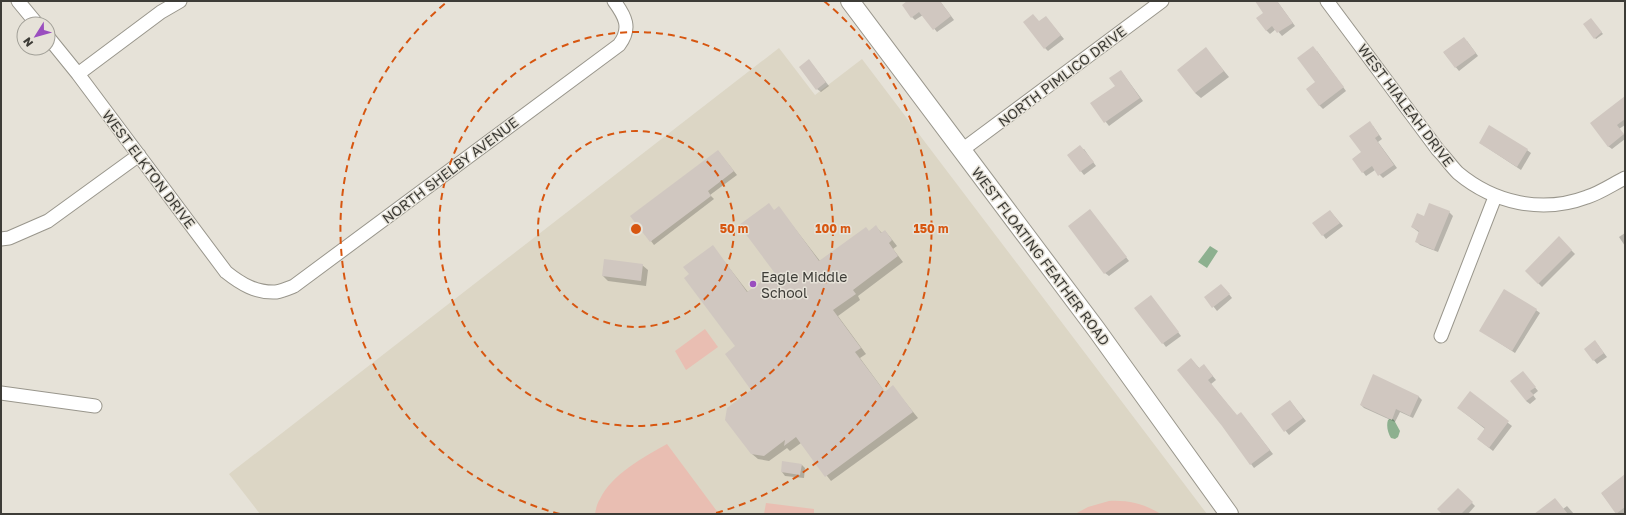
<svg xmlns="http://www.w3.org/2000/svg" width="1626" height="515" font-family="'Golos Text',sans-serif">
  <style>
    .built { fill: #dcd6c5 }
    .green { fill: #e9beb2 }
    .water { fill: #8db08f }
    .shadow { fill: #0003 }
    .building { fill: #d0c7c0 }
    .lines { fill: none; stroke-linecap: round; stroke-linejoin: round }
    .minor-casing { stroke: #99968c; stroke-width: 15 }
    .secondary-casing { stroke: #99968c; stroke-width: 20 }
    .minor { stroke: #fff; stroke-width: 13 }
    .secondary { stroke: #fff; stroke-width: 18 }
    .ring { fill: none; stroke: #d75610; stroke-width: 2; stroke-dasharray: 7 5 }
    .poi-dot { fill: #9a4ebf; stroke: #e6e2d8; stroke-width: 1.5 }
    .labels { text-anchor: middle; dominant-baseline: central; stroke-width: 3; stroke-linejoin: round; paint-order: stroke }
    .street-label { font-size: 14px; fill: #3d3c37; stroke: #e6e2d8 }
    .poi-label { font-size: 14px; fill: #3d3c37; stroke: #e6e2d8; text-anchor: start }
    .centre { fill: #d75610; stroke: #e6e2d8; stroke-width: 2 }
    .ring-label { font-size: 12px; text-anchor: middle; font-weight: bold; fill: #d75610; stroke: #e6e2d8; stroke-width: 3; stroke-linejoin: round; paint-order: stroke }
  </style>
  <rect width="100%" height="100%" fill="#e6e2d8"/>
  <path class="built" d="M779 48 815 95 862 59 1207 514H260L229 474Z"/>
  <path class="green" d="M705 329 718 347 686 370 675 351Z
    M667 444 719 514H595C596 509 597 503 600 499 612 474 644 457 667 444Z
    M1109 501C1129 500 1144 504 1161 514H1075L1088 507Z
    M766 503 814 509V514H764Z"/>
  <path class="water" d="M1210 246 1218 251 1207 268 1198 262Z
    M1391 418 1394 420 1400 431 1398 437 1395 439 1391 438C1388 433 1386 426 1388 420Z"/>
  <path class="shadow" d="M909 1H940L954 20 937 32 923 15 915 20 912 17Z
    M1256 1H1277L1295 26 1282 36 1276 29 1270 34 1266 30 1264 13Z
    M1049 21 1064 39 1048 51 1045 48 1040 22Z
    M1592 21 1603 34 1596 39 1595 38Z
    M1467 41 1478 56 1459 71 1444 53Z
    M1206 49 1229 77 1201 98 1195 93Z
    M1317 51 1346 91 1323 109 1319 105 1316 82Z
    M812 64 829 86 821 92 817 89Z
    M1121 71 1143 101 1109 126 1092 104 1116 86Z
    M1625 104V125L1619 129 1625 136V139L1612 149 1608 146Z
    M1373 126 1382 139 1378 142 1397 168 1383 178 1375 170 1366 176 1353 159 1362 152Z
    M1480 143 1527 150 1531 153 1521 170Z
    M1084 149 1096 166 1084 175 1068 155Z
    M718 151 737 175 710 195 714 199 654 245 651 241Z
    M779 208 820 261 876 227 882 233 885 231 890 237 897 246 893 249 903 262 858 296 860 300 838 316 866 354 860 358 885 392 893 387 918 418 831 481 801 443 790 451 787 448 769 461 758 459 752 454 753 390 736 346 713 247 748 292 775 272V211Z
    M1090 210 1129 261 1109 276 1105 273Z
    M1330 211 1343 226 1326 239 1323 235Z
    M1449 212 1453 216 1438 252 1420 245 1416 241 1420 233 1412 227 1424 217Z
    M1625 233V246L1619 237Z
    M1559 238 1575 254 1542 287 1526 271Z
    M642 265 648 270 646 286 608 281 603 276Z
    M1225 289 1232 298 1217 311 1206 297Z
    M1154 300 1181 336 1166 347 1136 308Z
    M1536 310 1540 313 1515 353 1481 331Z
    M1598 345 1607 357 1597 364 1585 349Z
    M1191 359 1200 369H1207L1216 380 1211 384 1237 416 1244 417 1273 454 1254 468 1251 464Z
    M1526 376 1538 391 1533 395 1536 399 1530 404 1526 401Z
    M1470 393 1512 426 1493 451 1478 439 1485 429 1462 411Z
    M1418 396 1422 400 1413 418 1400 412 1395 422 1364 408 1361 405Z
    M1290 401 1306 421 1289 435 1273 415Z
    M802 465 805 468 804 478 785 476 782 472Z
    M1625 476V513L1618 514 1602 494Z
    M1458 489 1475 506 1468 514H1444Z
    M1567 506 1574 514H1536L1563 509Z"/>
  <path class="building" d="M907 1H940L951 16 933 30 919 12 911 18 902 5Z
    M1255 1H1277L1293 23 1277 33 1272 26 1266 31 1256 18 1263 13Z
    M1033 14 1039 21 1046 16 1061 35 1044 49 1023 22Z
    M1591 18 1602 32 1594 39 1583 24Z
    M1464 37 1476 53 1455 68 1443 52Z
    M1313 46 1344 87 1319 106 1306 89 1315 82 1297 58Z
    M1206 47 1224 71 1195 93 1177 70Z
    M809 59 826 82 816 90 799 67Z
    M1121 70 1140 98 1104 123 1090 103 1115 86 1109 78Z
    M1625 96V119L1617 125 1624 134 1608 147 1590 123Z
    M1370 121 1379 135 1375 138 1394 165 1378 176 1372 166 1362 173 1352 159 1361 152 1349 136Z
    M1489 125 1528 149 1517 167 1479 143Z
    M1080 145 1094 162 1080 172 1067 155Z
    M718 150 734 171 708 191 711 196 650 242 630 216Z
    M769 203 774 210 779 206 819 261 866 227 869 231 876 225 881 233 885 230 892 240 889 243 898 256 853 290 856 294 833 310 861 348 855 352 885 392 893 385 913 412 825 477 796 437 784 446 785 440 764 456 751 454 725 420 727 408 751 390 725 354 735 346 684 278 689 274 683 267 713 245 747 292 774 272 739 225Z
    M1429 203 1450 211 1434 250 1415 242 1419 231 1411 227 1417 213 1424 216Z
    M1090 209 1127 257 1104 274 1068 226Z
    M1330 210 1340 223 1322 236 1312 223Z
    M1559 236 1572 250 1538 284 1525 271Z
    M604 259 643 264 641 281 602 276Z
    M1221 284 1230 294 1212 308 1204 297Z
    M1504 289 1537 309 1512 351 1479 331Z
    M1151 295 1179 332 1162 344 1134 308Z
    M1595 340 1604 353 1593 361 1584 349Z
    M1191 358 1199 368 1204 364 1213 376 1208 380 1237 415 1241 412 1270 450 1250 465 1222 426 1177 370Z
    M1523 371 1536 387 1530 391 1534 395 1526 401 1510 381Z
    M1373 374 1419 396 1410 416 1396 409 1392 420 1360 405Z
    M1470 391 1509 421 1489 448 1477 439 1485 428 1457 408Z
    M1290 400 1303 418 1284 432 1271 414Z
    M782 461 802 464 800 475 781 472Z
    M1625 474V507L1616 514 1601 493Z
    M1458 488 1473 502 1461 514H1442L1437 509Z
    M1555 498 1568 514H1534Z"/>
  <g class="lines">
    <g class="minor-casing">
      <path id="minor" d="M18 1 37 24
        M1327 1 1438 150C1445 157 1451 166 1458 173 1494 203 1542 214 1587 197 1600 193 1613 184 1625 178
        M48 37 78 74 226 272C241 284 256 293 276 292 282 291 289 288 294 286L619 45C632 28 625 16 614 1
        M78 74 161 12 180 1
        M962 150 1162 1
        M1 239 9 238 48 221 139 155
        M1441 336 1495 197
        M1 393 95 406"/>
    </g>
    <g class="secondary-casing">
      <path id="secondary" d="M850 1 1096 329 1229 514"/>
    </g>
    <use href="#minor" class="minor"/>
    <use href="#secondary" class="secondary"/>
  </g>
  <g class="ring">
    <circle cx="636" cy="229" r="98"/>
    <circle cx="636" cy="229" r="197"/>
    <path d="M560 514A295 295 0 0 1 448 1M824 1A295 295 0 0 1 712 514"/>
  </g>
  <circle class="poi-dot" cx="753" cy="284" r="4"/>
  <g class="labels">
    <g class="street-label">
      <text transform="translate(1062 76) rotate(-37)">NORTH PIMLICO DRIVE</text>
      <text transform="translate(1406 105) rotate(53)">WEST HIALEAH DRIVE</text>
      <text transform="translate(149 169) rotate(53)">WEST ELKTON DRIVE</text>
      <text transform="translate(450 170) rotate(-37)">NORTH SHELBY AVENUE</text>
      <text transform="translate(1041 256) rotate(53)">WEST FLOATING FEATHER ROAD</text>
    </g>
    <g class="poi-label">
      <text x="761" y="276">Eagle Middle<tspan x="761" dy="16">School</tspan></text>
    </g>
  </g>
  <circle cx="636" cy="229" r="6" class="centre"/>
  <g class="ring-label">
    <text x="734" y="233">50 m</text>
    <text x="833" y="233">100 m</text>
    <text x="931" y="233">150 m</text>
  </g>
  <rect width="1626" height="515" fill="none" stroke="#3d3c37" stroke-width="4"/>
  <g transform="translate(36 36) rotate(233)"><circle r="19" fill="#e6e2d8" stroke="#a2a098"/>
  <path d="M0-3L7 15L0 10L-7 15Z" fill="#9a4ebf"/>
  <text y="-6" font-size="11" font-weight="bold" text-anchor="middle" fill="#3d3c37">N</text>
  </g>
</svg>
